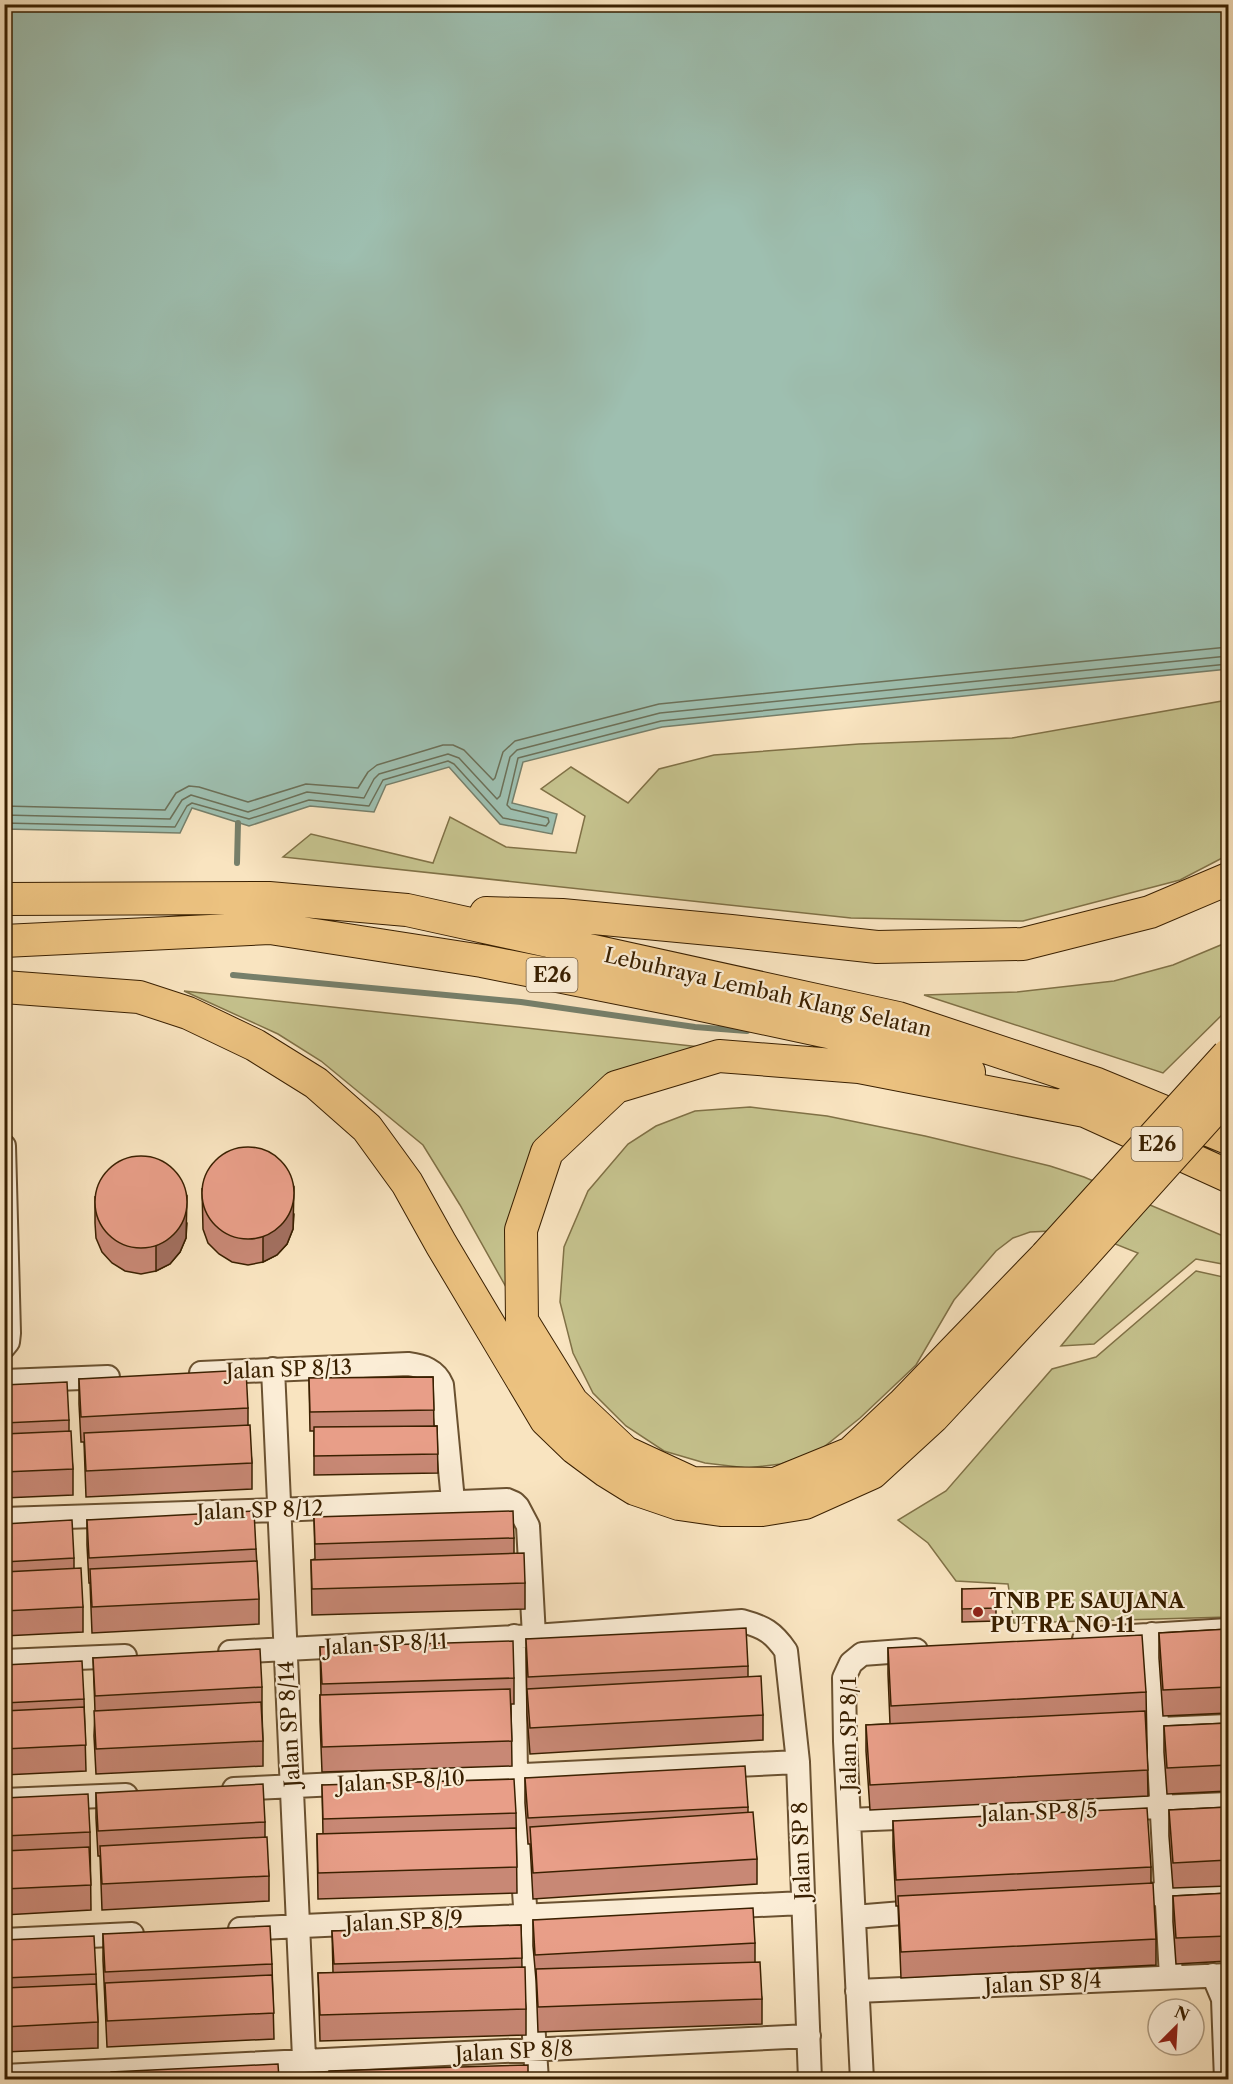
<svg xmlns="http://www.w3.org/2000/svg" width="1233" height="2084" font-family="'Libre Caslon Text',serif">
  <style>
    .green { fill: #c5c28d; stroke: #807146; stroke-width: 1.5 }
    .water { fill: #9ebfb0; stroke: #767f6a; stroke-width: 1.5 }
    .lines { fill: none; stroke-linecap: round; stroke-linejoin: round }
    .shore { stroke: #6c7058; stroke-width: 1.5 }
    .stream { stroke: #767f6a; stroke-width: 6 }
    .minor-casing { stroke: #6a5130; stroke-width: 26 }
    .highway-casing { stroke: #3a2000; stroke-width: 34 }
    .minor { stroke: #fbedd6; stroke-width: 22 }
    .highway { stroke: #ecc280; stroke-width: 32 }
    .highway-bridge-casing { stroke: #3a2000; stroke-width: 34; stroke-linecap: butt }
    .highway-bridge { stroke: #ecc280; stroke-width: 32 }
    .wall { fill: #c88875; stroke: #3a2000; stroke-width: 1.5 }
    .shaded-wall { fill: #a26f5f; stroke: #3a2000; stroke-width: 1.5 }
    .building { fill: #e89e88; stroke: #3a2000; stroke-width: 1.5 }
    .poi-dot { fill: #8f2418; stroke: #fbedd6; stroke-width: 2 }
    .labels { text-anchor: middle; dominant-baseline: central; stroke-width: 4.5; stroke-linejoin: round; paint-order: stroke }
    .shield { fill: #fbedd6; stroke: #745e40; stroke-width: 1.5 }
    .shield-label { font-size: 20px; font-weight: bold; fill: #3a2000 }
    .street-label { font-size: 21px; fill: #3a2000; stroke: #fbedd6 }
    .poi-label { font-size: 21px; font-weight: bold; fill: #3a2000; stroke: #fbedd6; text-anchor: start }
  </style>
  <rect width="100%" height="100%" fill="#f9e4c0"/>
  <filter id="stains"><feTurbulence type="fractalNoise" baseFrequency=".00333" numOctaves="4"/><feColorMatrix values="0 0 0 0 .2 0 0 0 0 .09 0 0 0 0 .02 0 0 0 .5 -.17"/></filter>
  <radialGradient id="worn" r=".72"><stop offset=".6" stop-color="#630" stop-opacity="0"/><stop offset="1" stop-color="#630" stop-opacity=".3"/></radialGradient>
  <path class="green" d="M1228 700V855L1180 880 1023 921 851 918 283 857 311 834 433 863 450 817 506 847 576 853 585 816 541 789 571 767 628 803 659 769 714 755 859 744 1012 738Z
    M1228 942V1009L1163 1073 924 995 1017 992 1114 981 1173 965Z
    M184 991 701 1047 539 1147 506 1287 460 1205 423 1145 321 1061 278 1034Z
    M750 1107 827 1116 925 1136 1050 1166 1084 1177 1228 1238V1265L1196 1259 1094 1344 1061 1346 1138 1253 1063 1223 1051 1231 1030 1232 1013 1238 996 1251 954 1300 916 1365 860 1418 820 1450 781 1464 747 1468 705 1463 664 1451 626 1426 593 1393 573 1353 560 1302 564 1247 588 1191 628 1144 656 1126 695 1111Z
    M1196 1271 1228 1278V1617L1014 1623 1008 1584 956 1581 928 1543 898 1520 946 1491 1052 1369 1096 1357Z"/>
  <path class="water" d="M5 4 1228 5V669L662 727 523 762 512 803 557 814 552 834 500 824 449 767 386 785 374 812 310 806 249 826 192 808 180 833 5 829Z"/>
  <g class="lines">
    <path class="shore" d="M4 806 165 810 176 793 189 786 199 787 248 802 306 784 358 788 368 772 377 765 443 745H453L464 750 493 780 495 778 503 752 515 741 659 704 1228 647
      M4 815 170 819 182 800 191 795 248 812 307 792 364 798 374 779 379 774 448 754 459 758 497 799 500 796 510 757 517 750 660 713 1228 656
      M4 823 175 827 187 806 192 803 249 819 309 800 369 806 383 780 448 761 454 764 503 818 546 826 549 822 548 818 511 809 507 805 518 758 661 721 1228 664"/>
    <path class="stream" d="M237 863 238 823
      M233 975 521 1002 695 1027 747 1031"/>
    <g class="minor-casing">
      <path id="minor" d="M4 1146 9 1333 8 1342 4 1347
        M273 1369 305 2080
        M201 1373 408 1364C423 1366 436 1370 442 1385L453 1501
        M4 1381 108 1377
        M4 1519 278 1510 507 1500 514 1503 518 1507 528 1526 534 1636
        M1152 1634 1171 1977
        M514 1636 516 1775 537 2080
        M1084 1639 1228 1630
        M230 1652 534 1636 742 1621C764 1627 773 1632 786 1651L798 1762 810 2080
        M4 1661 125 1656
        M1116 1731 1228 1726
        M234 1789 798 1762
        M4 1800 126 1795
        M849 1820 1228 1804
        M1125 1896 1228 1890
        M854 1917 927 1911
        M240 1929 803 1903
        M4 1940 132 1934
        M1213 1975 1223 1999 1226 2080
        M857 1991 1228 1975
        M4 2076 809 2036
        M862 2080 845 1741 844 1678 851 1663 862 1654 916 1650"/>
    </g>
    <g class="highway-casing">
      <path id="highway" d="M4 899 269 898 407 910 898 1018 1097 1084 1228 1138
        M486 913 562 915 731 931 877 947 1023 944 1150 912 1228 879
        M4 941 270 928 482 961 683 1001 889 1045 969 1072
        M4 987 139 997 188 1013 255 1045 316 1083 367 1128 407 1183 441 1244 546 1420 575 1448 606 1471 635 1489 679 1504 721 1510H762L805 1503 872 1473 933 1417 1068 1272
        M1064 1104 1085 1111 1228 1176
        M1046 1256 902 1405 851 1453 775 1484 692 1483 625 1452 572 1402 522 1321 521 1230 547 1152 616 1087 719 1056 859 1067 1085 1111"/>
    </g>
    <use href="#minor" class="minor"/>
    <use href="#highway" class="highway"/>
    <g class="highway-bridge-casing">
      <path id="highway-bridge" d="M1046 1256 1228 1055
        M1068 1272 1228 1094"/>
    </g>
    <use href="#highway-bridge" class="highway-bridge"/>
  </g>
  <path class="wall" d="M202 1189 294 1214 293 1229 287 1244 277 1255 263 1262 248 1265 232 1262 219 1254 208 1243 203 1229Z
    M95 1197 187 1223 186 1238 180 1252 170 1264 156 1271 141 1274 125 1271 112 1263 102 1252 96 1238 95 1223Z
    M433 1377 434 1426H437L438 1473 314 1475V1431H310L309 1378Z
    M79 1379 248 1408V1425L252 1463V1489L86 1497 84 1442H81L79 1404Z
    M4 1385 69 1420V1431L73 1469V1495L4 1498Z
    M314 1517 514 1538V1553L525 1583V1609L312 1615 311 1560 315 1559Z
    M87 1520 256 1549 259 1599V1624L92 1633 90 1583H89L87 1545Z
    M4 1524 74 1558V1569L83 1607V1632L4 1636Z
    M962 1589 996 1608V1621L962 1622Z
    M1228 1629V1713L1163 1716 1159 1658V1633Z
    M526 1639 748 1666V1676L763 1715V1740L530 1754 527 1715Z
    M320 1647 514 1678V1704H511L512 1766 322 1772 320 1721V1695H321Z
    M888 1648 1146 1692 1148 1796 870 1810 866 1751V1725L890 1724 888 1674Z
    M93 1658 262 1687V1713L263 1741V1766L96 1774 94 1736 95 1711Z
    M4 1665 84 1699 86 1771 4 1775Z
    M1228 1723V1791L1167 1794 1164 1752V1726Z
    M525 1778 748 1807V1813L757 1859V1884L533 1899 530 1844H528L525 1803Z
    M322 1785 516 1813 517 1893 318 1899 317 1834H323Z
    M96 1793 265 1822V1837L269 1876V1901L102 1910 100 1856H98L96 1818Z
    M4 1798 90 1832 91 1910 4 1915Z
    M1228 1807V1886L1173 1888 1169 1836V1810Z
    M893 1821 1151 1867V1883L1156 1939V1965L901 1978 898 1906H896L893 1847Z
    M1228 1893V1961L1176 1964 1173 1922V1896Z
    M533 1920 755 1943V1962L762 1999V2024L538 2032 536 1980 533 1946Z
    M521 1925 522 1967 526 2009V2035L320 2041 318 1973H333L332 1931Z
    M103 1934 272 1964 274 2039 107 2047 103 1960Z
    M4 1940 96 1974 98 2022V2048L4 2052Z"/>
  <path class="shaded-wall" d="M294 1188 293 1229 287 1244 277 1255 263 1262V1237Z
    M187 1197 186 1238 180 1252 170 1264 156 1271V1246Z"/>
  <path class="building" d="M202 1193a46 46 0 1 1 92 0a46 46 0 1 1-92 0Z
    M95 1202a46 46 0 1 1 92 0a46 46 0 1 1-92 0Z
    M246 1370 248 1408 81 1417 79 1379Z
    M433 1377 434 1410 310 1412 309 1378Z
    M67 1382 69 1420 4 1423V1385Z
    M250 1425 252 1463 86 1471 84 1433Z
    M437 1426 438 1454 314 1456V1427Z
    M71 1431 73 1469 4 1472V1434Z
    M254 1511 256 1549 89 1558 87 1520Z
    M513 1511 514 1538 315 1544 314 1517Z
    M72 1520 74 1558 4 1562V1524Z
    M524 1553 525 1583 312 1589 311 1560Z
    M257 1561 259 1599 92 1607 90 1569Z
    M81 1568 83 1607 4 1611V1572Z
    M995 1588 996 1608 962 1609V1589Z
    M746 1628 748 1666 528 1677 526 1639Z
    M1228 1629V1687L1163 1690 1159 1633Z
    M1142 1635 1146 1692 891 1706 888 1648Z
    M513 1641 514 1678 322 1684 320 1647Z
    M260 1649 262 1687 95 1696 93 1658Z
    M82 1661 84 1699 4 1703V1665Z
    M761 1676 763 1715 530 1728 527 1689Z
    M510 1689 512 1741 322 1747 320 1695Z
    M261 1702 263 1741 96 1749 94 1711Z
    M84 1707 86 1745 4 1749V1711Z
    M1145 1711 1148 1770 870 1785 866 1725Z
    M1228 1723V1765L1167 1768 1164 1726Z
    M745 1766 748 1807 528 1818 525 1778Z
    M514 1779 516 1813 323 1819 322 1785Z
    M263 1784 265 1822 98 1831 96 1793Z
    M88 1794 90 1832 4 1836V1798Z
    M1228 1807V1860L1173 1863 1169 1810Z
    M1147 1808 1151 1867 896 1880 893 1821Z
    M753 1812 757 1859 533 1873 530 1827Z
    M516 1828 517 1867 318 1873 317 1834Z
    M267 1837 269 1876 102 1884 100 1846Z
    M89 1847 91 1885 4 1889V1851Z
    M1153 1883 1156 1939 901 1952 898 1896Z
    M1228 1893V1936L1176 1938 1173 1896Z
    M753 1908 755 1943 535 1955 533 1920Z
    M521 1925 522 1958 334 1964 332 1931Z
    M270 1926 272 1964 105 1972 103 1934Z
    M94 1936 96 1974 4 1978V1940Z
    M760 1962 762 1999 538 2007 536 1969Z
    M525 1967 526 2009 320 2015 318 1973Z
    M272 1975 274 2013 107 2021 105 1983Z
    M96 1984 98 2022 4 2027V1988Z
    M278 2064 279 2079H111V2072Z
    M528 2065V2079H329V2071Z
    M96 2075V2079H10Z"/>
  <circle class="poi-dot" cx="978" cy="1612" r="6"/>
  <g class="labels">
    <g class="shield">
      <rect x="526.5" y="958" width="51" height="34" rx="4.5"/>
      <rect x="1131.5" y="1127" width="51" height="34" rx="4.5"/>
    </g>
    <g class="shield-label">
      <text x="552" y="975">E26</text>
      <text x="1157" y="1144">E26</text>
    </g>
    <g class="street-label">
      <text transform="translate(768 992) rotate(13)">Lebuhraya Lembah Klang Selatan</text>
      <text transform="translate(289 1369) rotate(-2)">Jalan SP 8/13</text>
      <text transform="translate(260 1510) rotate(-2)">Jalan SP 8/12</text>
      <text transform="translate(386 1644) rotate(-3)">Jalan SP 8/11</text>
      <text transform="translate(289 1724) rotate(-93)">Jalan SP 8/14</text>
      <text transform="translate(848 1734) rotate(-90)">Jalan SP 8/1</text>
      <text transform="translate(401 1781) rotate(-3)">Jalan SP 8/10</text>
      <text transform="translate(1039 1812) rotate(-2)">Jalan SP 8/5</text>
      <text transform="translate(801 1851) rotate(-92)">Jalan SP 8</text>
      <text transform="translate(404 1921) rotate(-3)">Jalan SP 8/9</text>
      <text transform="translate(1043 1983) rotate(-3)">Jalan SP 8/4</text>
      <text transform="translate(514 2051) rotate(-3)">Jalan SP 8/8</text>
    </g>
    <g class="poi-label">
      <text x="990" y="1600">TNB PE SAUJANA<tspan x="990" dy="24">PUTRA NO 11</tspan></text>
    </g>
  </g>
  <rect width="1233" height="2084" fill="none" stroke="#f9e4c0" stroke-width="24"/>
  <rect x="6" y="6" width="1221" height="2072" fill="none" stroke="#3a2000" stroke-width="3"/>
  <rect x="12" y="12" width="1209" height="2060" fill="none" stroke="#3a2000" stroke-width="1.5"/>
  <g transform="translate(1176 2027) rotate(24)"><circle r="28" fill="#fbedd6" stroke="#ae9b80" stroke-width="1.5"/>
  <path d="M0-4.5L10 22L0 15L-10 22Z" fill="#8f2418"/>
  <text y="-9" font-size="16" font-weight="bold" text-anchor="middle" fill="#3a2000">N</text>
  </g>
  <rect width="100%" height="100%" filter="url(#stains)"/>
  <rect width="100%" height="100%" fill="url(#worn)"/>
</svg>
